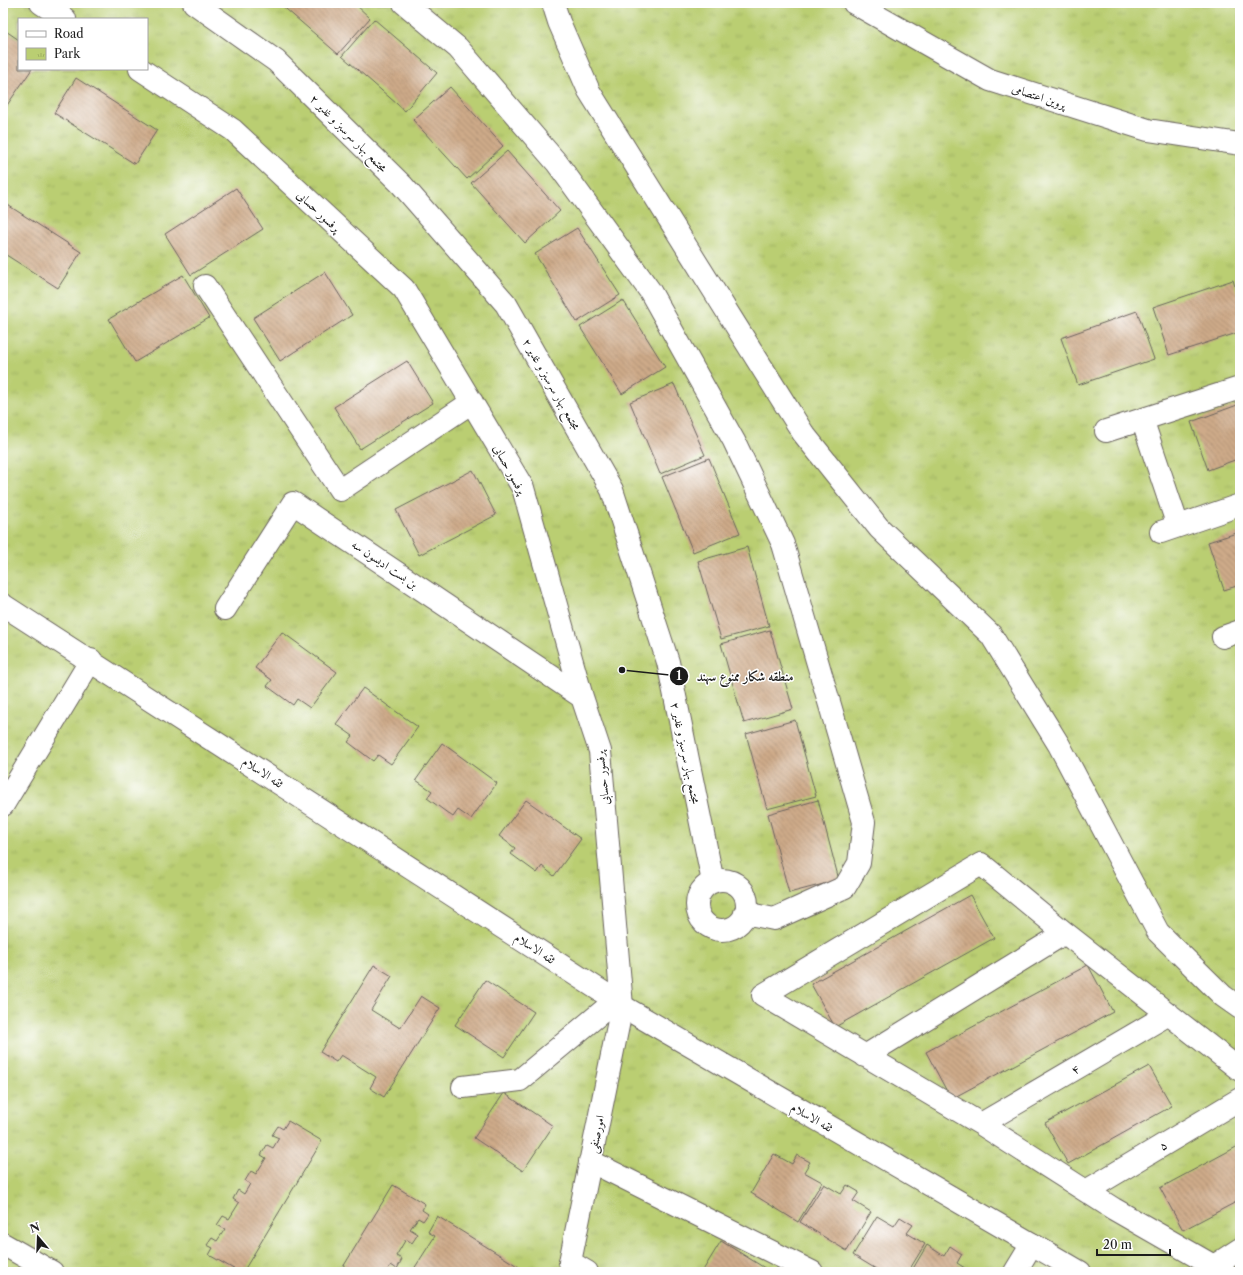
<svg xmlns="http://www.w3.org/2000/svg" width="1243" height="1275" font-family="'Libre Caslon Text',Amiri,serif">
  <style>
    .park { fill: url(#park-tufts); stroke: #6b7547; fill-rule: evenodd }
    .building { fill: url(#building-back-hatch) }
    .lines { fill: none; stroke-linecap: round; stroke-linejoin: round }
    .minor-casing { stroke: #69635d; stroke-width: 24 }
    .tertiary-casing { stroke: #69635d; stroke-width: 24 }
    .secondary-casing { stroke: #69635d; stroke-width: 24 }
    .minor { stroke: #fff; stroke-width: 22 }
    .tertiary { stroke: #fff; stroke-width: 22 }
    .secondary { stroke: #fff; stroke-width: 22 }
    .labels { text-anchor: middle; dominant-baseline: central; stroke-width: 3; stroke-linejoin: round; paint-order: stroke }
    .street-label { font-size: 12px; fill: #1c1c1c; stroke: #fff }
    .leader { fill: none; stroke: #1c1c1c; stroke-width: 1.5 }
    .callout-dot { fill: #1c1c1c; stroke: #fff; stroke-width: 1.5 }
    .mark-label { font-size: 12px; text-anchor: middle; font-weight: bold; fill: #fff }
    .callout-label { font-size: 13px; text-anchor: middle; font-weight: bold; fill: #1c1c1c; stroke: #fff; stroke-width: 3; stroke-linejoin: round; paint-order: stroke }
  </style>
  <defs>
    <pattern id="park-tufts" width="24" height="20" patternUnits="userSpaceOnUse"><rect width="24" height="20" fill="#bace72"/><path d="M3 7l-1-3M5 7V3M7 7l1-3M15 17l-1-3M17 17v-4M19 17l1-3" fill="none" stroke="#9fb062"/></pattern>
    <pattern id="building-back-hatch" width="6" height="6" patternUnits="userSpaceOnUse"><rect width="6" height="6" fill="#ceaa89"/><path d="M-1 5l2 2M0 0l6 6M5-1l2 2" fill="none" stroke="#a68a6f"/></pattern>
  </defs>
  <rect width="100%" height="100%" fill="#fff"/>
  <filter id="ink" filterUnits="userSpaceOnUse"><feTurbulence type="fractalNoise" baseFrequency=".025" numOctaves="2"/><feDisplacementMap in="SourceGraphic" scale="8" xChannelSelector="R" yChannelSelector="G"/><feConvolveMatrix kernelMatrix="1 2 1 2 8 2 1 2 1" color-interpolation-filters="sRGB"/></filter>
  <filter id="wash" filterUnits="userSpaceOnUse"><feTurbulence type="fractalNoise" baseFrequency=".012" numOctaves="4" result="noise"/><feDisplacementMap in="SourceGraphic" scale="16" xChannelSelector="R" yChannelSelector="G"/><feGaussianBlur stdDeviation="0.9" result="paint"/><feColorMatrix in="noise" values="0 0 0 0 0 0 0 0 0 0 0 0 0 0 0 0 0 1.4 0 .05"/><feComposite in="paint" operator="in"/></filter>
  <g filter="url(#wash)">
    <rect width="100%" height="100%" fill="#f8e8d6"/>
    <path class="park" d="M3 3H1240V1272H3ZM19 19H147V69H19Z"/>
    <g id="blocks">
      <path class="building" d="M279 3H354L370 18 338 54Z
        M374 19 437 73 405 111 342 56Z
        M3 29 19 40V69H32L3 111Z
        M76 78 157 130 135 164 54 113Z
        M450 87 503 146 467 179 413 120Z
        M507 151 560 211 525 243 471 183Z
        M236 188 263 229 191 275 165 234Z
        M3 202 81 252 58 288 3 253Z
        M577 228 620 295 577 322 535 254Z
        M325 272 352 315 280 361 253 318Z
        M183 275 209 318 135 362 109 319Z
        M1233 280 1240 303V332L1169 355 1153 307Z
        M623 300 665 367 622 394 580 327Z
        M1137 311 1154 359 1078 385 1061 338Z
        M407 361 433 403 360 449 334 407Z
        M674 384 705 455 660 474 630 402Z
        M1240 404V458L1208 470 1191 422Z
        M709 458 740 533 693 552 662 477Z
        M473 470 496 515 419 555 396 510Z
        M1240 532V585L1224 590 1208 542Z
        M747 547 769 626 721 639 698 561Z
        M770 630 793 709 744 723 721 644Z
        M282 632 337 672 310 708 297 699 293 705 267 686 272 680 255 668Z
        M363 688 418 727 391 764 378 755 373 761 348 742 353 736 336 724Z
        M795 720 816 796 767 809 746 734Z
        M442 743 497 783 471 819 458 810 453 817 427 798 432 791 416 780Z
        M526 800 581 839 554 876 542 866 537 873 511 854 515 848 499 836Z
        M818 800 839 880 789 893 768 814Z
        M970 895 994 938 835 1027 811 984Z
        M374 965 392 976 371 1010 400 1028 421 996 440 1008 384 1097 370 1088 376 1077 341 1055 336 1062 320 1052Z
        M1088 965 1113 1012 951 1099 926 1052Z
        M485 980 534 1012 504 1057 455 1025Z
        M1149 1066 1172 1106 1068 1164 1045 1123Z
        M504 1093 553 1126 523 1171 474 1138Z
        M288 1121 322 1141 243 1272H239L209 1255 213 1248 207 1245 212 1238 217 1241 225 1229 217 1225 223 1216 229 1219 239 1203 233 1199 238 1190 244 1194 250 1184 245 1181 251 1171 256 1174 266 1158 261 1155 267 1145 273 1148 279 1138 272 1135 278 1126 283 1129Z
        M1240 1145V1200L1183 1230 1160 1188Z
        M774 1154 792 1164 797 1155 810 1162 804 1172 822 1182 798 1222 751 1193Z
        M824 1184 841 1194 847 1185 859 1192 853 1201 871 1212 847 1251 800 1222Z
        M393 1185 425 1204 422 1210 428 1214 423 1221 418 1218 410 1229 418 1234 412 1243 406 1239 396 1256 402 1259 397 1269 391 1265 386 1272H340Z
        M437 1216 519 1267 517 1272H412L435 1236 428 1232Z
        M877 1216 894 1226 900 1217 913 1225 907 1233 925 1244 908 1272H881L853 1255Z
        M721 1241 768 1270 767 1272H702Z
        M927 1245 944 1256 950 1246 962 1254 957 1263 971 1272H911Z"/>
    </g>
  </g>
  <g filter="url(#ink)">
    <use href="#blocks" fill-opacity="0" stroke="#69635d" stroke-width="1"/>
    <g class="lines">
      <g class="minor-casing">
        <path id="minor" d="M41 3 65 19
          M194 3 276 61 402 185 506 304 612 490 668 662 713 882
          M404 3 458 48 557 163 650 291 734 441 783 544 864 822 859 863 845 887 774 919 745 913
          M553 3 559 22 589 91 803 433 879 528 991 635 1059 745 1158 932 1223 996 1240 1008
          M140 69 233 130 404 289 523 488 582 697 600 751 622 1006 570 1262 587 1272
          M205 286 340 490 472 402
          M1142 419 1178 526
          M1106 431 1240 388
          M1161 532 1240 505
          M225 609 293 503 582 697
          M1223 637 1240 631
          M3 805 91 660
          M697 905a25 25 0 1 1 50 0a25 25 0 1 1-50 0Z
          M865 1056 1065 933
          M463 1087 520 1080 615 1001
          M981 1124 1169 1014
          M590 1161 812 1272
          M1086 1191 1240 1099
          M1214 1266 1240 1249
          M1015 1272 1032 1244
          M1224 1272 1114 1209 981 1124 763 995 981 864 1065 933 1240 1070"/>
      </g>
      <g class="tertiary-casing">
        <path id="tertiary" d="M854 3 990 80 1148 130 1240 144
          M3 605 604 993 622 1006 1080 1272"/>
      </g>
      <g class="secondary-casing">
        <path id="secondary" d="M3 1244 52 1272"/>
      </g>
      <use href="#minor" class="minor"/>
      <use href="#tertiary" class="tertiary"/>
      <use href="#secondary" class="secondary"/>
    </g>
  </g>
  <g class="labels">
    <g class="street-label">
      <text transform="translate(1039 96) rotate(18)">پروین اعتصامی</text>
      <text transform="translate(349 133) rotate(45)">مجتمع بهار سرسبز و غدیر ۲</text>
      <text transform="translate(319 211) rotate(43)">پرفسور حسابی</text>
      <text transform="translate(552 384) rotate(60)">مجتمع بهار سرسبز و غدیر ۲</text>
      <text transform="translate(510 469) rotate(61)">پرفسور حسابی</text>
      <text transform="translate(385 564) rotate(34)">بن بست ادیسون سه</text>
      <text transform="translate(686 753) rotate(78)">مجتمع بهار سرسبز و غدیر ۲</text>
      <text transform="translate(263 772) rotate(33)">ثقه الاسلام</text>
      <text transform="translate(602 778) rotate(-96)">پرفسور حسابی</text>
      <text transform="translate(535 948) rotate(33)">ثقه الاسلام</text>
      <text transform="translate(1075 1069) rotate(-30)">۴</text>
      <text transform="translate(812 1117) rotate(30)">ثقه الاسلام</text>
      <text transform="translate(596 1134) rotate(-78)">امورصنفی</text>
      <text transform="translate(1163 1145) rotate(-31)">۵</text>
    </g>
  </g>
  <path class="leader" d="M622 670L679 676"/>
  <g class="callout-dot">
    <circle cx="622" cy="670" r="4"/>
    <circle cx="679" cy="676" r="10"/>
  </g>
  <g class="mark-label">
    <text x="679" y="680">1</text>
  </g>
  <g class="callout-label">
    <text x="745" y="681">منطقه شکار ممنوع سهند</text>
  </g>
  <rect width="1243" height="1275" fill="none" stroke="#fff" stroke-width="16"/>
  <rect x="18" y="18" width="130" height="52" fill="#ffffff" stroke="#a4a4a4"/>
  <rect x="26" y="31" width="20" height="6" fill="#ffffff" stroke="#a4a4a4"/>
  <text x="54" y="38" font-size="12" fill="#1c1c1c">Road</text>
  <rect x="26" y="48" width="20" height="12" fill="url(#park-tufts)" stroke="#a4a4a4"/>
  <text x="54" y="58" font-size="12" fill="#1c1c1c">Park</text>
  <g transform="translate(38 1237) rotate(341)" stroke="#ffffff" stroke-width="3" paint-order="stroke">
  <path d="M0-3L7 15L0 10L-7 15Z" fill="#1c1c1c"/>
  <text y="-6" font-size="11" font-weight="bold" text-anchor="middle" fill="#1c1c1c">N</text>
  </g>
  <path d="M1097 1249v6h73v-6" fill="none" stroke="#1c1c1c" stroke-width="2"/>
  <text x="1103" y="1249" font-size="12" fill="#1c1c1c" stroke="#ffffff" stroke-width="3" paint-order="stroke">20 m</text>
</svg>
